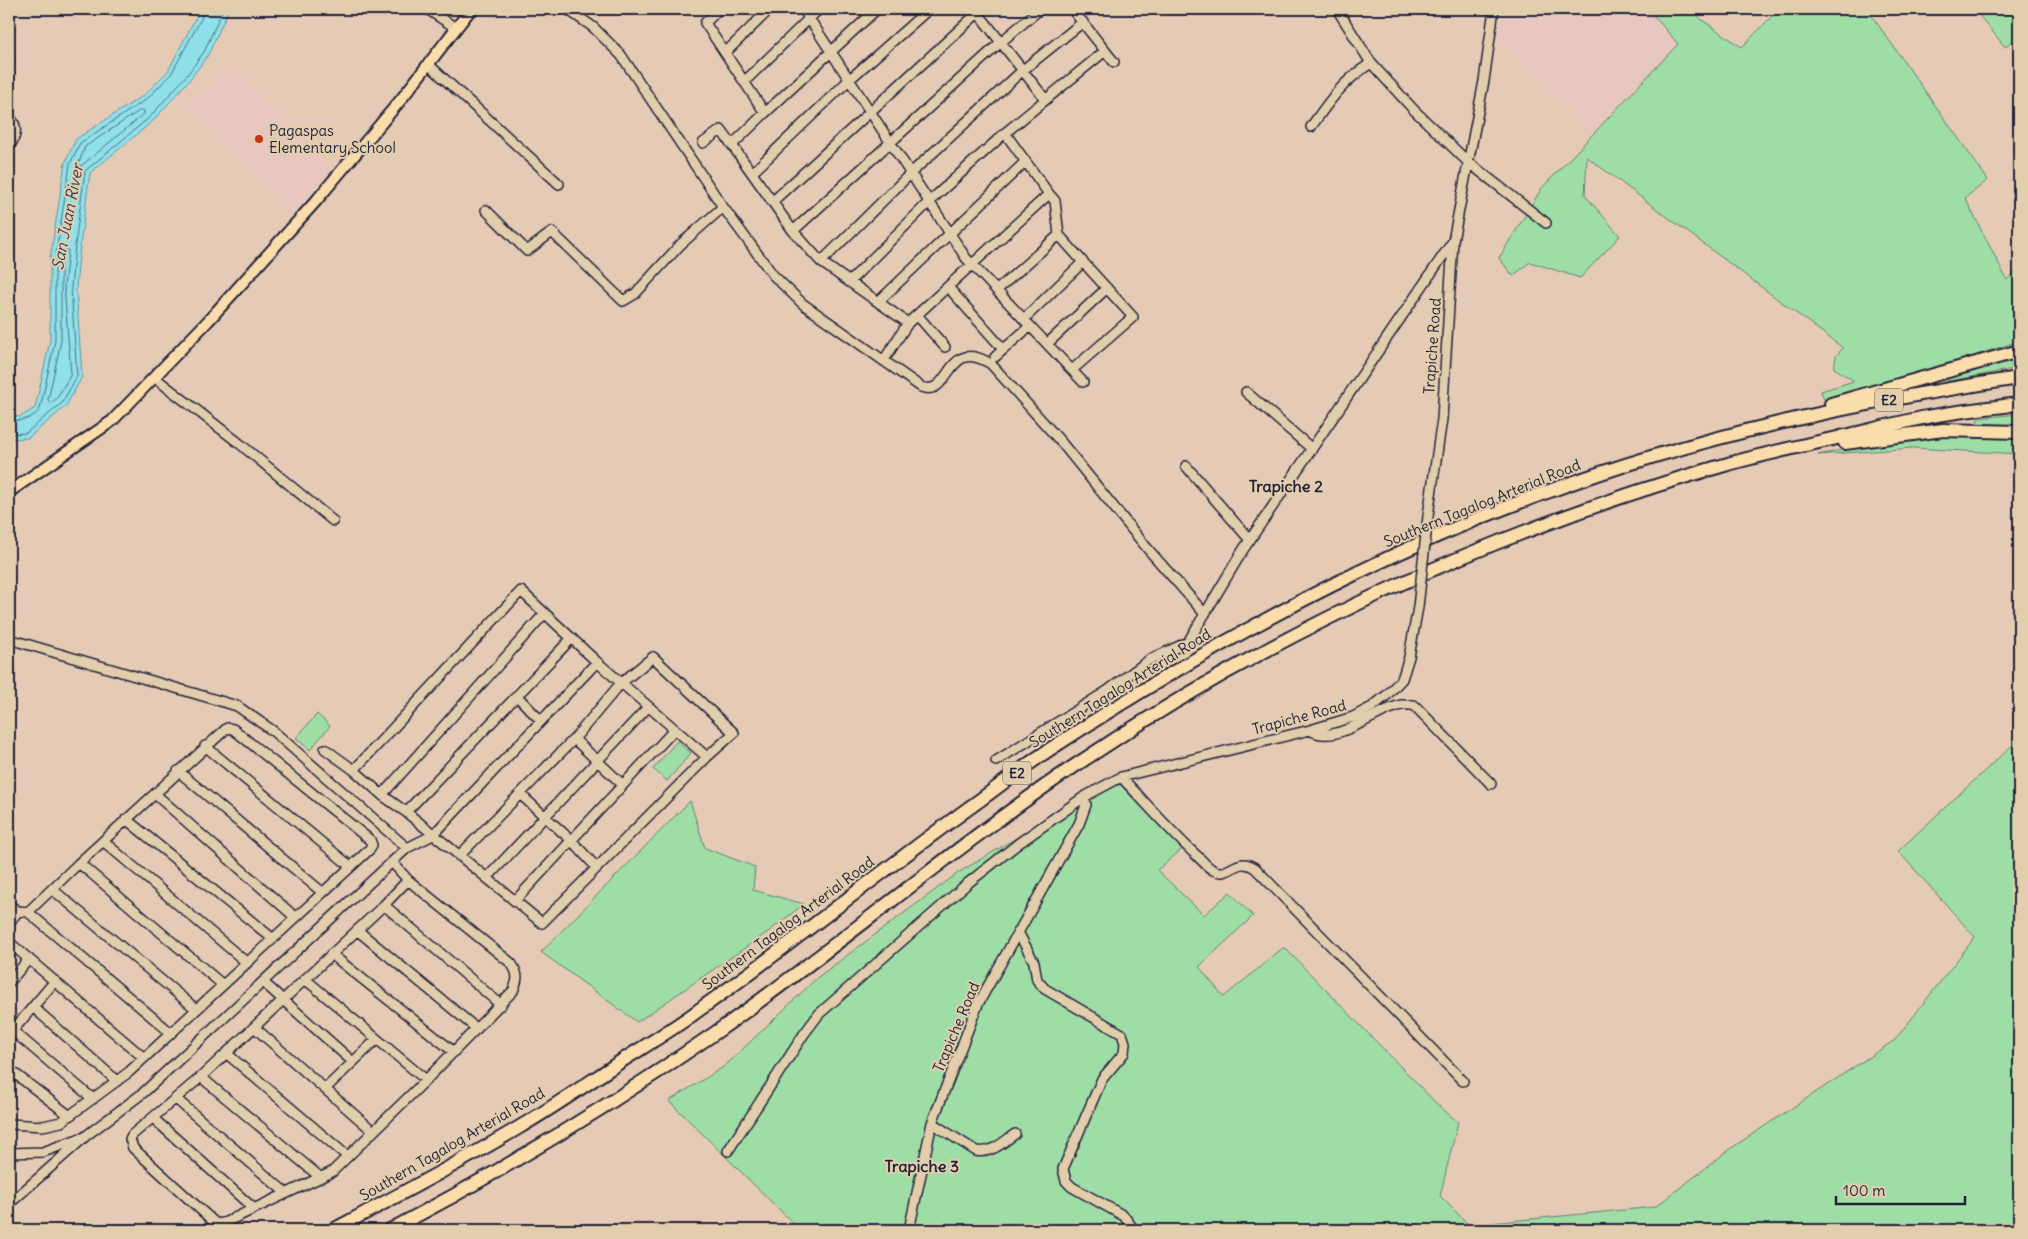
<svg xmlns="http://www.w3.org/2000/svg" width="2028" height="1239" font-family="Delius,sans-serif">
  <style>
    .built { fill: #e8c7c0 }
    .green { fill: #9edea6; stroke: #608070 }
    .water { fill: #8fe0e9; stroke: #6394a3 }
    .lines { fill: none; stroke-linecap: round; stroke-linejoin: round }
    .shore { stroke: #4e6e81; stroke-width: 1 }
    .minor-casing { stroke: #22223b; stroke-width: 12 }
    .major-casing { stroke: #22223b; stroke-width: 14 }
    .highway-casing { stroke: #22223b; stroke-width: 16 }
    .minor { stroke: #e2ceac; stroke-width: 9 }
    .major { stroke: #fbddab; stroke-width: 10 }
    .highway { stroke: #fbddab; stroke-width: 12 }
    .minor-bridge-casing { stroke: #22223b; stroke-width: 12; stroke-linecap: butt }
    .minor-bridge { stroke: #e2ceac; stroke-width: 9 }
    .poi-dot { fill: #c8321e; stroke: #e2ceac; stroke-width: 2 }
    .labels { text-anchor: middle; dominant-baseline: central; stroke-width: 4; stroke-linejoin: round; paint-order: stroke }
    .shield { fill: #e2ceac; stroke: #5c565d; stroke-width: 1 }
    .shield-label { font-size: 14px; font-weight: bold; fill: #22223b }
    .poi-label { font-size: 15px; fill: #22223b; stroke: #e2ceac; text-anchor: start }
    .street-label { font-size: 15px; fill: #22223b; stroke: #e2ceac }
    .water-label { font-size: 16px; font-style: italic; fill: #323e55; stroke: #e2ceac }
    .neighbourhood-label { font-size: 16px; font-weight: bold; fill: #22223b; stroke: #e2ceac }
  </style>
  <rect width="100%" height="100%" fill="#e5cbb5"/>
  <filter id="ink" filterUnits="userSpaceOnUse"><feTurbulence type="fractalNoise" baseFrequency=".02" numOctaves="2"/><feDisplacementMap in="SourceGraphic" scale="10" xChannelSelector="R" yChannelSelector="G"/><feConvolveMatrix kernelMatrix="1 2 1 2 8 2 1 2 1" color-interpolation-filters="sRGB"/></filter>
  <g filter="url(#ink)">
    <path class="built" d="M1503 9H1649L1679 43 1592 133 1499 39Z
      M232 66 333 174 295 217 185 104Z"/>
    <path class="green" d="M1648 9H1692L1702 20 1742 47 1779 9H1867L1988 180 1965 198 2007 280 2019 268V341L1958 361 1824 400 1821 391 1854 381 1834 368 1836 356 1843 348 1587 157 1585 195 1620 236 1580 278 1530 262 1513 276 1499 258 1542 188 1678 44Z
      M1974 9H2019V35L2005 47Z
      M2019 355V368L1949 381 1945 378Z
      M2019 414V428L1979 425 1977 423 1978 418Z
      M1930 435 2019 439V454L1913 448 1818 455 1861 446Z
      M317 714 330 726 310 750 296 738Z
      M2019 739V1230H800L669 1101 725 1066 818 977 958 873 1084 797 1121 777 1186 846 1157 870 1204 915 1230 892 1253 916 1199 967 1224 997 1284 947 1438 1105 1458 1122 1440 1196 1469 1225 1655 1207 1733 1147 1895 1040 1975 937 1898 851Z
      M677 741 691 753 667 781 653 769Z
      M690 801 705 848 755 867 753 890 804 904 768 932 637 1022 541 952Z"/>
    <path class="water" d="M200 9H229L208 55 191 78 153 121 90 173 80 245 76 288 82 377 66 406 28 438 9 439V415L20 417 35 408 50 341V259L65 163 76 139 144 95 168 71Z"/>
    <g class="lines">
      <path class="shore" d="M141 110 144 111V114L81 166 78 165 85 147Z
        M66 248 68 251 64 287 71 374 57 398 51 403 48 400 61 341V261L63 250Z
        M9 420C21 422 33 419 40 409L55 341V260L70 164 80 143 147 99 171 74 201 19 204 9
        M9 434 26 433 62 403 77 376 71 288 75 245 85 171 150 117 187 75 204 52 223 9"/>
      <g class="minor-casing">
        <path id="minor" d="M427 9 456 28
          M567 9 593 27 621 55 723 207 773 275 803 304 921 387C952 399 945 335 991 364L1061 442 1147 548 1205 614
          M719 9 705 23 765 113 732 145 793 231 821 262 908 323 1049 194 1005 133 1105 51
          M803 9 966 258 1083 382
          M975 9 1045 99
          M1072 9 1114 62
          M1337 9 1371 63 1413 109 1468 162 1546 223
          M725 53 770 9
          M9 58V61
          M428 64 559 184
          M744 82 819 9
          M765 113 877 9
          M9 116C18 125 17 137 9 146
          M1311 127C1330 100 1342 82 1371 63
          M703 143 721 130 732 145
          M752 173 850 79 929 9
          M772 202 982 9
          M486 210 527 251 552 232 623 301 635 294 681 244 723 207
          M793 231 1001 42 1040 9
          M821 262 911 173 1023 70 1083 22
          M849 282 930 201 1005 133
          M948 287 1003 349
          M997 290 1059 235
          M878 302 1025 162
          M917 315 945 347
          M1024 319 1083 262 1059 235 1055 201 1049 194
          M1047 344 1107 288
          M995 357 1030 326
          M884 360 908 323
          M1072 370 1133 317 1083 262
          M154 377 239 443 333 521
          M1246 392 1312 449
          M1186 466 1250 540
          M1428 516 1442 419 1453 241 1484 81 1494 9
          M9 639 237 706 273 731 407 848
          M517 696 541 721
          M1310 730C1337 747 1376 709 1402 705 1406 705 1411 705 1414 705L1491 784
          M205 746 350 866
          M325 749 354 770 382 795 406 812 542 923 707 757 734 733 653 657 621 683 574 739 623 785
          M996 761 1107 691 1149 660 1188 642 1243 550 1453 241
          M354 770 521 591 597 662 707 757
          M178 771 322 892
          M1121 777C1146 803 1169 830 1196 855 1201 859 1207 867 1213 870 1230 879 1235 855 1255 868L1463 1081
          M155 794 295 917
          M520 794 571 840 597 868
          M382 795 545 613
          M406 812 572 638
          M126 819 272 938
          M103 841 246 962
          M459 856 574 739
          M392 862 408 880
          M79 863 223 985
          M487 878 648 707
          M408 880 511 963C519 974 518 980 513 991L426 1080 332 1172 226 1222 218 1224 214 1222 133 1148 130 1139 132 1135 201 1077 384 905Z
          M52 889 196 1009
          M515 901 674 730
          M9 905 18 911 28 912 79 863 227 728 233 729 370 840 372 845 369 850 129 1072 61 1122 43 1126 9 1124
          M384 905 501 1005
          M28 912 171 1033
          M9 923 18 911
          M357 930 477 1029
          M1018 932 1034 962 1037 980 1045 989 1122 1034 1125 1043 1124 1053 1102 1079 1063 1169 1066 1181 1072 1187 1124 1216 1134 1230
          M9 942 144 1058
          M331 954 454 1052
          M305 979 426 1080
          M9 982 29 959
          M263 982 353 1062
          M33 1007 117 1081
          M254 1027 373 1131
          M13 1031 93 1099
          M9 1035 55 981
          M226 1053 347 1156
          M9 1069 70 1116
          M201 1077 320 1177
          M325 1089 377 1039
          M176 1099 286 1193
          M153 1118 253 1208
          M932 1123 976 1151C992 1154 1003 1142 1015 1134
          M728 1151 804 1034 819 1014 968 883 1019 843 1084 797
          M9 1153 43 1152 81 1138
          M9 1204 87 1135 143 1093 407 848 433 835 597 662
          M909 1230 932 1123 978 1004 1079 824 1086 805 1084 797 1121 777 1310 730 1353 717 1372 707 1387 695 1402 679 1409 657 1418 607"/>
      </g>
      <g class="major-casing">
        <path id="major" d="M9 492 112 421 208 321 316 201 399 102 471 9"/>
      </g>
      <g class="highway-casing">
        <path id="highway" d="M1831 404 2019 351
          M1845 443 1943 430 2019 432
          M333 1230C395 1197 458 1164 518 1128 554 1107 588 1083 623 1060 650 1043 678 1026 703 1007 797 940 886 867 980 800 1006 781 1031 761 1058 744 1211 644 1372 556 1544 493 1697 436 1858 402 2019 378
          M390 1230C502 1171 611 1105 715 1033 837 948 950 850 1073 767 1274 631 1496 530 1728 464 1764 454 1801 446 1837 438 1867 431 1897 423 1927 417 1958 411 1989 408 2019 404"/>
      </g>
      <use href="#minor" class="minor"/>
      <use href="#major" class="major"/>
      <use href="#highway" class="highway"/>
      <g class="minor-bridge-casing">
        <path id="minor-bridge" d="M1418 607 1428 516"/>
      </g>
      <use href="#minor-bridge" class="minor-bridge"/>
    </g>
  </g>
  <circle class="poi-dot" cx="259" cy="139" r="5"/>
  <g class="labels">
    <g class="shield">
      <rect x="1875" y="388.5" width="28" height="23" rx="4"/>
      <rect x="1003" y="761.5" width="28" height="23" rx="4"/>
    </g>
    <g class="shield-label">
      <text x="1889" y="400">E2</text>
      <text x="1017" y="773">E2</text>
    </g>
    <g class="poi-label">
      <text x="269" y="130">Pagaspas<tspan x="269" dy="17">Elementary School</tspan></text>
    </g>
    <g class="street-label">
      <text transform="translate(1432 346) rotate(-86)">Trapiche Road</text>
      <text transform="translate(1482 503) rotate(-22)">Southern Tagalog Arterial Road</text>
      <text transform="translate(1120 688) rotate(-32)">Southern Tagalog Arterial Road</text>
      <text transform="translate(1299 717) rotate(-15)">Trapiche Road</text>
      <text transform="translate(788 923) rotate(-37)">Southern Tagalog Arterial Road</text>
      <text transform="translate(956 1027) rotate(-67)">Trapiche Road</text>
      <text transform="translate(452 1144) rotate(-30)">Southern Tagalog Arterial Road</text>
    </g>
    <g class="water-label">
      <text transform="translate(67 217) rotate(-79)">San Juan River</text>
    </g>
    <g class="neighbourhood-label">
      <text x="1286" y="486">Trapiche 2</text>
      <text x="922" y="1166">Trapiche 3</text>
    </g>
  </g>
  <rect width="2028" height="1239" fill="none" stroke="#e2ceac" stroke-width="30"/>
  <rect x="15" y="15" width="1998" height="1209" fill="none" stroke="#22223b" stroke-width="2" filter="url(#ink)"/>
  <path d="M1836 1196v8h129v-8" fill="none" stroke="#22223b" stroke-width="2.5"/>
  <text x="1843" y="1196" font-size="15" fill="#22223b" stroke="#e2ceac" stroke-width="4" paint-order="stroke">100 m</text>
</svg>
